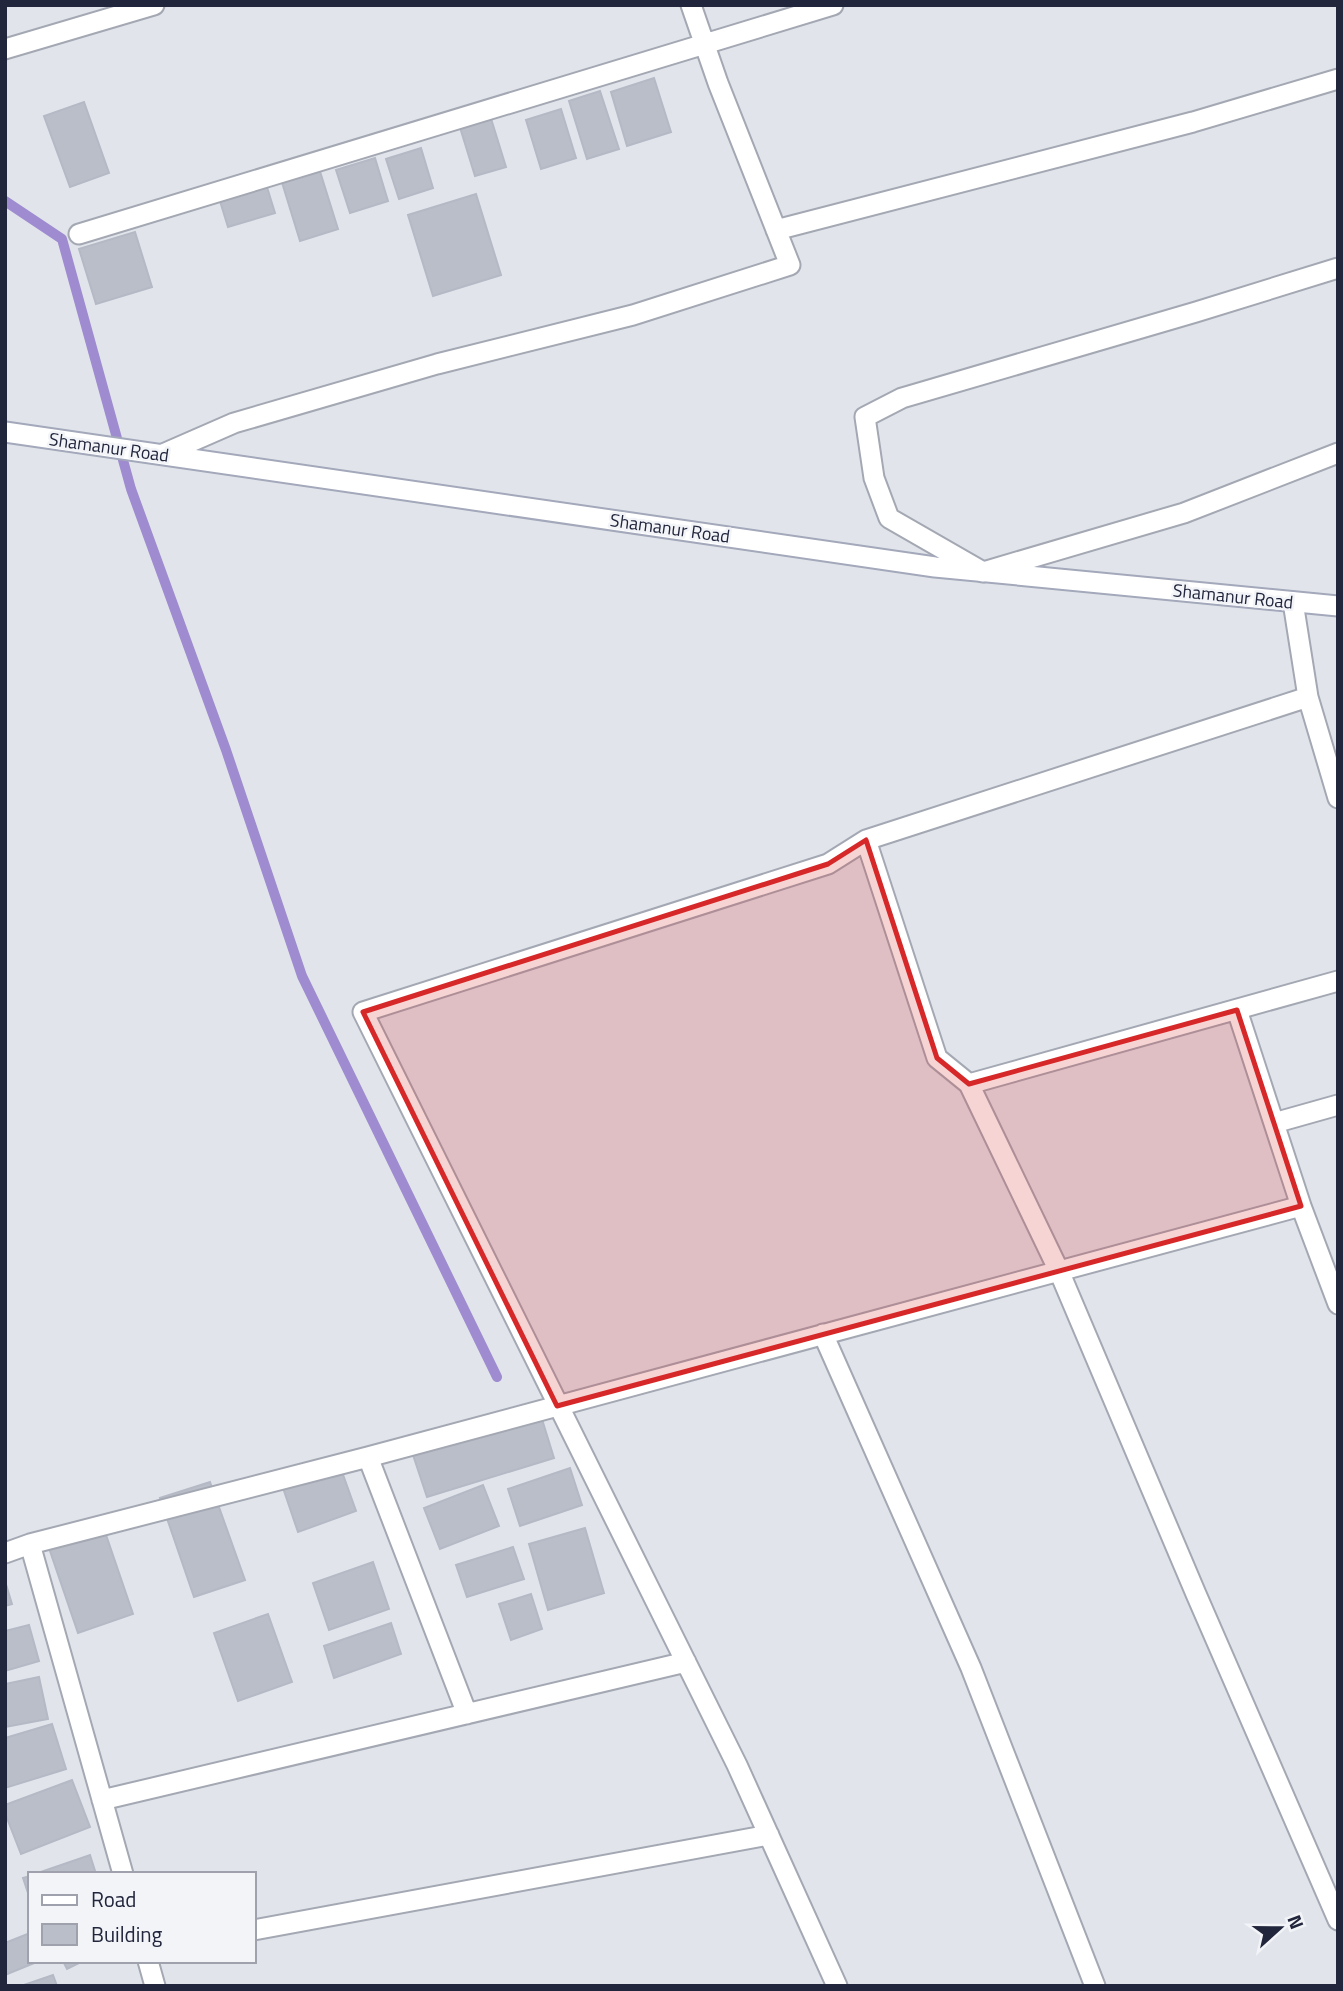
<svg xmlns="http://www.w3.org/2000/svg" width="1343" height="1991" font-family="'Titillium Web',sans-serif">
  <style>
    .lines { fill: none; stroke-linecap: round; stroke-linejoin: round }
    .stream { stroke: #9f8bcf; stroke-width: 10 }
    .building { fill: #babec9; stroke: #b4b9c5; stroke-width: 2 }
    .minor-casing { stroke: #a4a8b3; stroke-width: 23 }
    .secondary-casing { stroke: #a3a8ba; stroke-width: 23 }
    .minor { stroke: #fff; stroke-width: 19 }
    .secondary { stroke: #fff; stroke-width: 19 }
    .marked { fill: #d62828; fill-opacity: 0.2; stroke: #d62828; stroke-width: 5; stroke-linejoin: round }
    .labels { text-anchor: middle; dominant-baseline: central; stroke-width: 5; stroke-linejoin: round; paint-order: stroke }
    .street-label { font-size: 18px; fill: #22263c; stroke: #f2f4f8 }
  </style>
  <rect width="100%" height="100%" fill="#e1e5eb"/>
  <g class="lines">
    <path class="stream" d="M5 201 62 239 131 489 226 750 302 976 497 1377"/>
  </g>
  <path class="building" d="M654 78 671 132 627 146 611 92Z
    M600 91 619 149 587 159 569 101Z
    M84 102 109 173 70 187 44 116Z
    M561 109 576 158 541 169 526 120Z
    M489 112 506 167 475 176 458 121Z
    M421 148 433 188 399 199 386 159Z
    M375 158 388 201 350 213 336 170Z
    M318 165 338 229 300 241 280 176Z
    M262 171 275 213 228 227 215 185Z
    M476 194 501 275 433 296 408 215Z
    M135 232 152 287 96 304 79 249Z
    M541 1416 554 1458 427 1497 413 1455Z
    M570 1468 582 1505 520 1526 508 1489Z
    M341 1469 356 1511 298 1532 283 1488Z
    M210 1482 245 1580 194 1597 160 1498Z
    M483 1485 499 1526 440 1549 424 1508Z
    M103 1526 133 1614 78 1633 48 1545Z
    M585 1528 604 1593 548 1610 529 1544Z
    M513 1547 524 1579 467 1597 456 1565Z
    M373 1562 389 1609 329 1630 313 1583Z
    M5 1581 12 1604 5 1606Z
    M531 1594 542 1629 511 1640 499 1604Z
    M268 1614 292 1682 238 1701 214 1633Z
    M391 1623 401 1654 334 1678 324 1646Z
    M29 1625 39 1661 5 1671V1631Z
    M39 1677 48 1719 5 1727V1684Z
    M52 1724 66 1769 5 1788V1738Z
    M72 1780 90 1827 21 1854 5 1813V1805Z
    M90 1855 96 1874H35Z
    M30 1876V1899L23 1878Z
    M30 1933V1961H39L5 1975V1943Z
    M63 1961H83L67 1969Z
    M53 1975 57 1986H21Z"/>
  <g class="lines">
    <g class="minor-casing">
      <path id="minor" d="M5 49 154 5
        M776 230 1193 122 1338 79
        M79 234 833 5
        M1338 268 1196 312 902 398 865 417 874 478 889 518 983 572 1184 513 1338 453
        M163 454 234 423 437 364 633 315 790 265 718 83 691 5
        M1293 602 1308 697 1338 798
        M1338 981 969 1084 1059 1271 1196 1594 1338 1920
        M1237 1010 1301 1206 1338 1304
        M969 1084 937 1058 866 840 1308 697
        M1274 1123 1338 1105
        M823 1334 971 1668 1095 1986
        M368 1457 467 1714
        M30 1544 123 1874
        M5 1553 30 1544 368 1457 1301 1206
        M102 1800 686 1662
        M254 1930 769 1835
        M148 1961 155 1986
        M837 1986 737 1765 363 1012 828 864 866 840"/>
    </g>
    <g class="secondary-casing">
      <path id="secondary" d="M5 432 935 567 1338 606"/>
    </g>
    <use href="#minor" class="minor"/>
    <use href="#secondary" class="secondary"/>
  </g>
  <path class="marked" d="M866 840 937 1058 969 1084 1237 1010 1301 1206 557 1406 363 1012 828 864Z"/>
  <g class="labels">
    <g class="street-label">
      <text transform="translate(109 447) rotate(8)">Shamanur Road</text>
      <text transform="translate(670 528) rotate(8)">Shamanur Road</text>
      <text transform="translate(1233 596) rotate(6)">Shamanur Road</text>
    </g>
  </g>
  <rect width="1343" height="1991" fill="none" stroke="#22263c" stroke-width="14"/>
  <rect x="28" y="1872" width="228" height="91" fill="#f2f4f8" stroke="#9fa2ad" stroke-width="2"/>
  <rect x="42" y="1895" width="35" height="10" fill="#ffffff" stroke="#9fa2ad" stroke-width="2"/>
  <text x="91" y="1907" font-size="21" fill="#22263c">Road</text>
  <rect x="42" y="1924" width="35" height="21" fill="#babec9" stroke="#9fa2ad" stroke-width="2"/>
  <text x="91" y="1942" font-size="21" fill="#22263c">Building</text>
  <g transform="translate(1280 1928) rotate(69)" stroke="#f2f4f8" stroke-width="5" paint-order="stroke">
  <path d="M0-5L12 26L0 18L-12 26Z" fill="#22263c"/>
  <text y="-10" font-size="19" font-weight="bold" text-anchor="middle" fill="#22263c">N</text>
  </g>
</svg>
